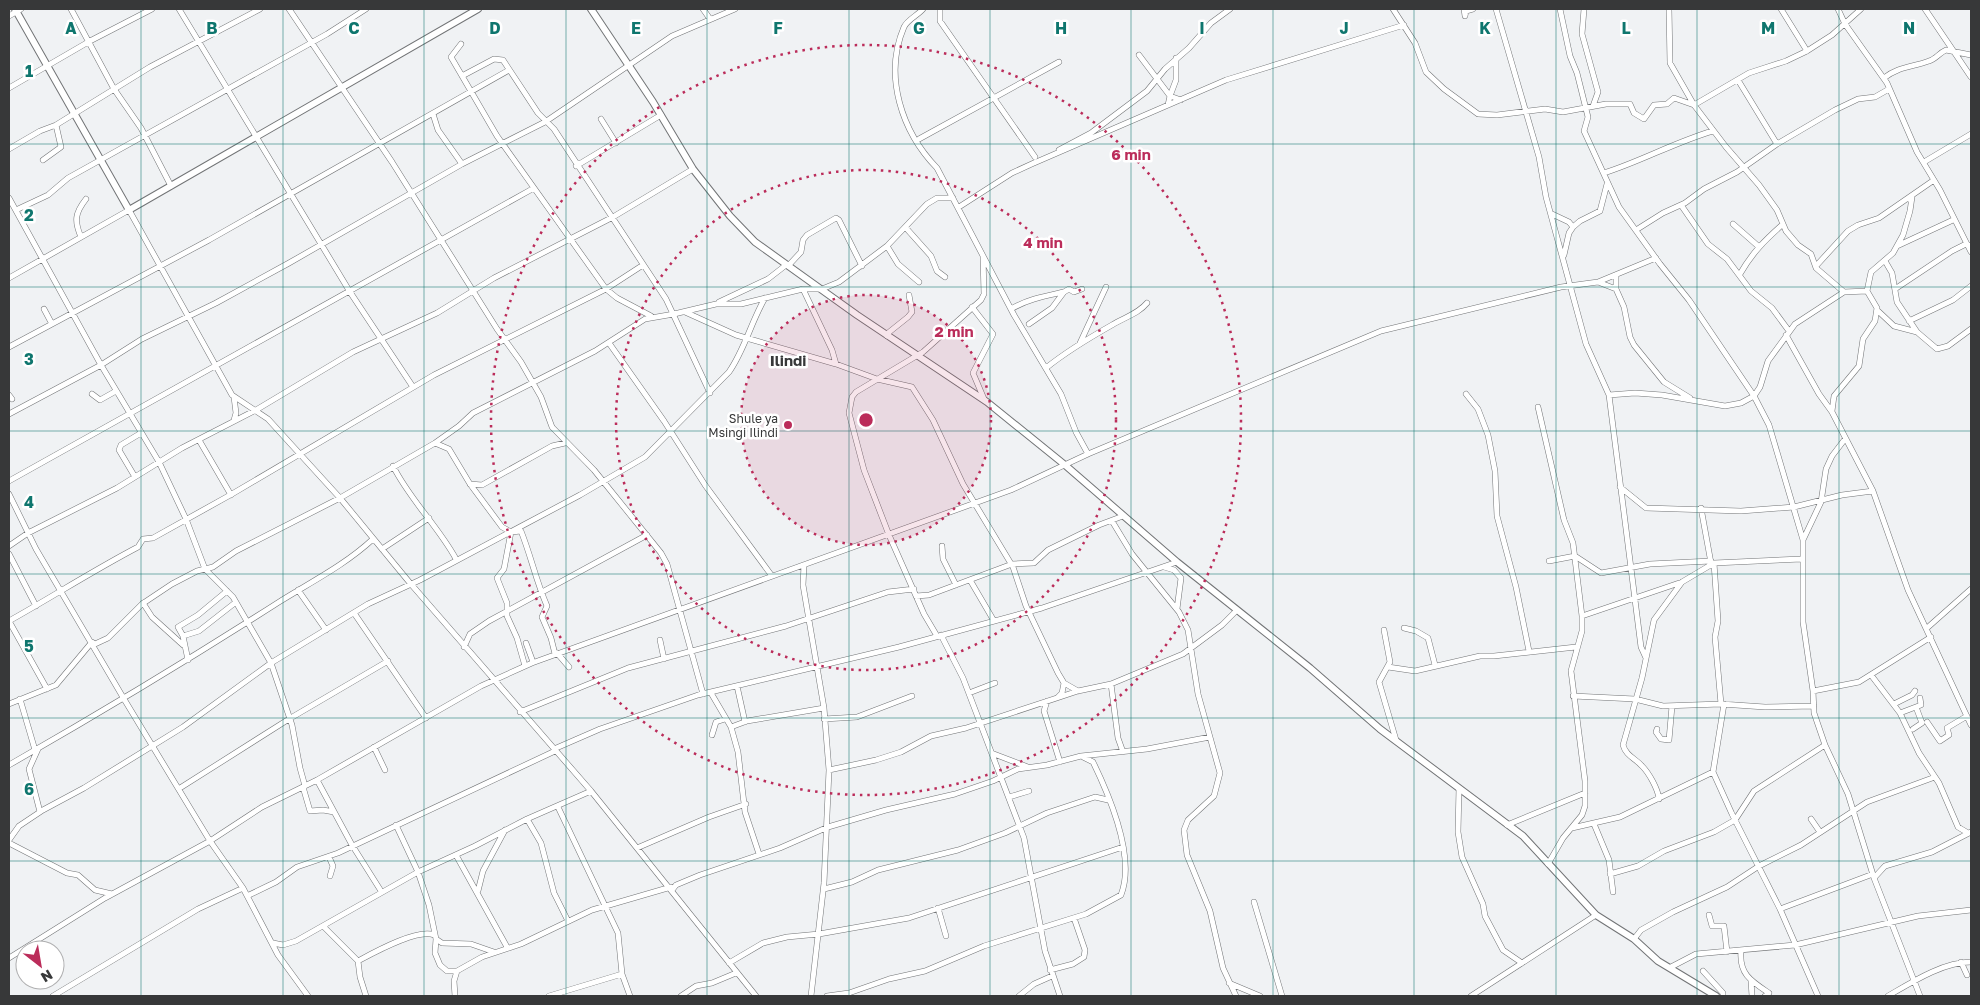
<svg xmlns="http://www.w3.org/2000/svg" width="1980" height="1005" font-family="'Golos Text',sans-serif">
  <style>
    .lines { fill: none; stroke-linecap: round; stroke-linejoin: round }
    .minor-casing { stroke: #727476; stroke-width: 6 }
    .tertiary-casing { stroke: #727476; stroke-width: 8 }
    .minor { stroke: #fff; stroke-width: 5 }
    .tertiary { stroke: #fff; stroke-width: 6 }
    .grid { fill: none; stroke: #0f766e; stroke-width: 1; stroke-opacity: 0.55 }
    .ring { fill: none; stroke: #bb2c5a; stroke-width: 2.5; stroke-dasharray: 2.5 5 }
    .poi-dot { fill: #bb2c5a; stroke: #fff; stroke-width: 2 }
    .labels { text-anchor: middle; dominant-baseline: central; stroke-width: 5; stroke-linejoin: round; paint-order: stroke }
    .poi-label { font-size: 12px; fill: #373839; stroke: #fff; text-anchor: end }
    .quarter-label { font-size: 15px; font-weight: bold; fill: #373839; stroke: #fff }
    .grid-label { font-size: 16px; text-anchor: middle; font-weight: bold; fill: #0f766e; stroke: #fff; stroke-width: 5; stroke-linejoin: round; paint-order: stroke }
    .centre { fill: #bb2c5a; stroke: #fff; stroke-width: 2.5 }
    .ring-label { font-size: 15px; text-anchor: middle; font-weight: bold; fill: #bb2c5a; stroke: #fff; stroke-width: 5; stroke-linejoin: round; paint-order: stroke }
  </style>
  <rect width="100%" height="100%" fill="#f0f2f4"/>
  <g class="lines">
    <g class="minor-casing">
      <path id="minor" d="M71 9 114 89 141 128 171 186
        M179 9 350 292 413 387
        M289 9 392 162 497 329 521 362 541 397 552 427 594 470 661 553 667 564 703 694
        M703 9 710 19
        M923 9C918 15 907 20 904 27 883 76 902 132 937 168L1014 315 1061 394 1076 432 1088 454
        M940 9V21L1035 157
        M1393 9 1415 43 1426 72 1444 89 1478 114 1497 115 1545 109 1563 112 1606 104H1630L1634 113 1644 119 1654 105 1667 104 1674 98 1694 105 1749 73 1786 61 1807 51 1832 35 1861 9
        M1464 9 1465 16 1466 11 1473 9
        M1496 9 1539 157 1546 197 1586 344 1609 395 1641 647 1646 658
        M1560 9 1570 56 1577 73 1588 117 1584 131 1619 207 1660 264 1689 300 1754 396 1769 425 1803 540V622L1813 691 1814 713 1825 745 1848 794 1874 878 1920 996
        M1584 9 1582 34 1598 92 1593 106
        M1669 9 1670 63 1694 105 1726 147 1759 185 1777 210 1786 231 1798 245 1811 254 1816 268 1844 292 1867 291
        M1781 9 1807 51
        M1838 9 1845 24 1887 83 1917 152 1940 190 1971 252
        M1925 9 1971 77
        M9 16 21 9
        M461 44 451 57 497 136 606 289 617 298 651 316
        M1139 55 1170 96 1168 105
        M1176 58V80L1170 96 1181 100
        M462 76 494 59 503 60 538 113 554 129 666 299 710 393
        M1884 78C1897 67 1913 67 1929 61 1936 59 1939 53 1946 50L1971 55
        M1738 80 1777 144
        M9 88 90 41 152 9
        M433 114 438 130 462 164
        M601 119 616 143
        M919 139 1059 62
        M9 149 40 131 56 125 150 67 260 9
        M1059 150 1091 133 1147 91 1165 69 1189 48 1211 23 1230 9
        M43 160 61 147 56 125
        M1924 162 1971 134
        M1034 163 1226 80 1404 25
        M576 166 661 115
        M1604 173C1642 161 1675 142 1713 131
        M9 198 101 365 159 462 186 519 205 569 233 597 271 663 292 725 300 768 305 786
        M1681 205 1708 244 1727 259 1751 291 1772 308 1789 331
        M959 207 1012 173 1036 162
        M16 210 48 195 68 178 327 34 366 9
        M1552 214 1569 222 1573 227 1580 221 1600 211 1607 184
        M1733 224 1758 246
        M906 228 931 256 937 271 945 277
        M1636 230 1663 213 1685 203 1704 189 1737 172 1777 144 1835 110 1858 99 1875 97 1889 89
        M81 237C74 221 75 213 86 199
        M887 246 898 264 919 282
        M1897 246 1953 220
        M1564 255 1569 233 1573 227
        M1885 261 1892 273 1897 302 1917 332
        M788 266 801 252 803 240 807 235 836 218 839 220 862 266
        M1816 266 1848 231 1858 225 1879 218 1934 180
        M1740 274C1752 253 1765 240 1782 225
        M9 278 129 210 232 395 268 419 340 498 410 583 591 791 756 996
        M1598 282 1616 289 1624 307 1630 337 1634 345 1664 382 1690 398
        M803 289 832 350 836 364
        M1616 289V275
        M1895 289 1952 251 1966 244 1969 245
        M719 302 768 279 786 265
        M972 307 993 334 973 373 984 399
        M44 309 52 324
        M1011 309C1028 299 1046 296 1064 292
        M1877 310 1894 326 1917 332 1937 349 1948 346 1971 329
        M685 312 736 335 836 364 877 379 912 387 933 420 963 484 1013 567 1026 606 1058 673 1064 683 1078 691
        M1909 321 1953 300 1971 286
        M1029 324 1052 308 1064 292 1069 289 1074 292 1082 289
        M1786 335 1819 394 1832 412 1873 491 1908 590 1971 725
        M887 336 888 333 908 317 912 312 909 295
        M609 343 664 421 705 485 772 576
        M1080 343 1106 287
        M9 347 209 240 509 70
        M1046 368C1067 351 1089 338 1112 325 1125 317 1138 314 1147 303
        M92 394 100 400 116 391
        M1466 394 1478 409 1488 435 1495 471 1497 516 1516 587 1529 651
        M9 395 12 399
        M1609 395 1635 393 1662 395 1725 406 1741 403 1754 396 1760 387 1768 361 1795 324 1844 292
        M1538 407 1564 520 1573 543 1582 616V631L1571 671 1585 781V806L1582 815 1563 838 1548 864
        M1832 411 1834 396 1859 366 1863 339 1875 321 1877 308 1867 291 1871 272 1893 253 1903 235 1910 211 1912 197 1909 199
        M9 414 101 365 142 339 216 303 289 263 462 164 545 122 672 36 735 9
        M234 420 236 413 234 397
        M199 440 231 495
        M435 443 449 449 470 484 502 527 511 532 521 531C531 556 536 581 547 606L542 617 551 638 555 654
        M393 466C410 500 438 526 456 559
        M135 477 119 450 121 445 141 433
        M9 481 534 188
        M470 484 482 485 552 446 565 443
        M1620 487 1646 508 1741 511 1794 507 1842 495 1873 491
        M9 494 36 549 124 699 210 841 243 888 278 955 308 996
        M1701 508 1711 563
        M1112 521 1132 554 1179 612 1188 630 1198 694 1220 773 1214 796 1188 820 1184 830 1187 855 1210 911 1223 968 1236 996
        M511 532 504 569 497 578 507 603V616L517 638 525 666
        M1803 540 1821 502 1826 469 1832 456 1845 439
        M9 546 28 533 117 488 182 448 256 410 353 352 437 313 494 278 613 217 693 169
        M942 546 943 559 956 585
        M382 549 429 518
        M9 554 36 606
        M1549 561 1575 556 1601 573 1650 564 1711 561
        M1714 563 1718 621 1715 637 1721 704
        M804 565 803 585 824 708 829 770 824 883 811 996
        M1164 567 1174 570 1181 578 1177 609
        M970 580 994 621
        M298 590 326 630
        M916 596 929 595 1012 564 1034 563 1048 550 1099 525 1123 516
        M143 603 152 617 183 645
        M354 613 426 718
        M1582 616 1682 582 1714 563 1802 559
        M9 621C52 597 94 570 138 547L143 539 153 538 232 494 434 375 606 289 643 265
        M9 621 47 689
        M1404 628 1416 631 1428 638 1435 665
        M1927 628 1971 589
        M1384 630 1390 662 1379 682 1396 740
        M941 635 963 678 1024 838 1045 951 1060 996
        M183 636 199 631 236 602
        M937 636 924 614 889 535 864 470 849 413 852 397 856 392 923 352 981 300 984 294 983 256
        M660 640 664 659
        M526 643 533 662
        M464 647 470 634 489 621 647 535
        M557 653 569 667
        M188 660 183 636 178 627 198 615 227 591
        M1388 667 1415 671 1480 656H1494L1576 647
        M1871 675 1900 713 1919 753 1939 783 1958 827 1968 833
        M1111 684 1118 738 1123 752
        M737 686 745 722
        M1813 691 1859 682 1931 637
        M711 693 731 727 738 752 745 812 759 854
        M969 693 995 683
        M1573 696 1635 699 1663 706 1721 704 1765 707 1814 706
        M1058 697 1062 693 1064 683
        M20 699 35 750
        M1047 701 1044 711 1060 762
        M9 704 56 685 92 642 95 644 108 638 142 604 172 584 197 571 213 567 236 551 340 498 435 443 459 426 473 413 595 351 645 319 674 314 716 304H741L803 289H822L839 282 887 246 927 204 937 198H953
        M1724 704 1713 772 1732 814 1780 909 1818 996
        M1894 704 1912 695 1915 691
        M520 712 628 668 786 626 888 592 914 589
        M1900 713 1921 705 1920 698
        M824 719 857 717 912 696
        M1927 722 1940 741 1949 735 1947 728 1967 716
        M731 727 747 721 824 708
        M1657 729 1656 732 1661 739 1669 740 1672 706
        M1913 729 1922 723 1916 707
        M712 735 716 722 725 719
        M374 747 385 770
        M38 749 29 769 40 812
        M554 749 600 729 698 695 899 647 1042 608 1177 562
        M994 754 1028 767
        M9 765C100 713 190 659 279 602 311 582 345 565 373 539
        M829 770 876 760 901 752 931 736 966 728 1078 691 1111 684 1183 654 1222 625 1236 611
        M317 780 352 845 381 891
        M303 787 310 811 323 810 334 812
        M180 788 289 719 388 661
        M1459 788 1458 832 1462 857 1483 904 1485 916 1503 950 1522 963
        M1009 797 1029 791
        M1659 799C1658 789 1649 773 1642 766 1635 758 1626 756 1623 745L1642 678 1654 620 1682 582
        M558 807 618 933 622 974 630 996
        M527 819 541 843 554 893 568 921
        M1811 819 1820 832
        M1594 824 1609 860 1613 892
        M396 825 418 872 429 905 436 939 442 943 471 944 494 952
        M1507 825 1585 793
        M1572 828 1620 817 1713 772
        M9 840 19 826 43 810 84 788 183 727 271 663 368 604 420 580 580 495 645 457 729 372C745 349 751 322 765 298
        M9 843 67 873 78 875 95 890 112 894
        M637 848 709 817 746 804
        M456 855 507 947
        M329 857 333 866 330 876
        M1610 874 1638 866 1664 851 1714 832 1735 820 1754 791 1825 745
        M1874 878 1885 866 1932 852 1971 832
        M824 889 852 882 878 870 958 850 1005 833 1047 813 1095 797 1108 800
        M478 891 483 871 505 830
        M247 896 276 882 297 867 338 853 555 751
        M1254 902 1282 996
        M938 908 946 936
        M1780 909 1873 874
        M1709 915 1712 926H1724L1727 952
        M324 927 358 961C373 953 418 928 434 935
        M436 939 435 953 440 965 447 971H457L482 957 521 944 592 910 671 887 673 889 676 885 700 875 780 848 828 827 886 810 955 794 993 781 1018 769 1047 765 1081 756 1147 749 1210 737
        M1634 939 1641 930 1673 912 1727 887 1759 866 1801 845 1867 802 1935 777
        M273 943 283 945 296 941 418 872 475 846 527 819 591 791
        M1741 951C1739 974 1751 981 1769 993L1765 996
        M9 958 105 898 210 841 262 807 317 780 481 686 532 663 1011 490 1088 454 1381 331 1561 287 1598 282 1656 258
        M358 961 360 977 366 996
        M1961 962 1967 975
        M729 963 763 943 787 937 819 934 909 918 1123 847
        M1671 967 1696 954 1795 945 1918 916 1971 910
        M1050 970 1073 964 1084 957 1085 950 1074 918
        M1703 971 1723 993V996
        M1751 981 1752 996
        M1229 983 1260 996
        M53 996 198 909 243 888
        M455 996 454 981 457 971
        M549 996 622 974
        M681 996 696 986 712 983 736 973
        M827 996 849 993 889 979 925 971 984 946 1086 914 1121 895C1136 857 1110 797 1093 762L1083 757
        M1019 996 1034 984 1052 976
        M1471 996 1596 915
        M1888 996C1912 982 1943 962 1971 962"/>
    </g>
    <g class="tertiary-casing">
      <path id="tertiary" d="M15 9 129 210 478 9
        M591 9 653 102 693 169 730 216 755 242 857 315 987 402 1065 465 1177 562 1310 668 1380 729 1523 836 1596 915 1634 939 1658 961 1716 996"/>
    </g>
    <use href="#minor" class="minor"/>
    <use href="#tertiary" class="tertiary"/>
  </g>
  <path class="grid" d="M141 9V996M283 9V996M424 9V996M566 9V996M707 9V996M849 9V996M990 9V996M1131 9V996M1273 9V996M1414 9V996M1556 9V996M1697 9V996M1839 9V996M9 144H1971M9 287H1971M9 431H1971M9 574H1971M9 718H1971M9 861H1971"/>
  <circle cx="866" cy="420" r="125" fill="#bb2c5a" fill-opacity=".12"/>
  <g class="ring">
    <circle cx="866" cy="420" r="125"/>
    <circle cx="866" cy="420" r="250"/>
    <circle cx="866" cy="420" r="375"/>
  </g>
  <circle class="poi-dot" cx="788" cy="425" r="5"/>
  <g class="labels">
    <g class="poi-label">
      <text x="778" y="418">Shule ya<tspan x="778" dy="14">Msingi Ilindi</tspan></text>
    </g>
    <g class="quarter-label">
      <text x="788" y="360">Ilindi</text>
    </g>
  </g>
  <g class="grid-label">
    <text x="71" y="34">A</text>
    <text x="212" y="34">B</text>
    <text x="354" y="34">C</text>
    <text x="495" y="34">D</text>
    <text x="636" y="34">E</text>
    <text x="778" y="34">F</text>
    <text x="919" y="34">G</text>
    <text x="1061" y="34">H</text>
    <text x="1202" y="34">I</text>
    <text x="1344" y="34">J</text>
    <text x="1485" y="34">K</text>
    <text x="1626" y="34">L</text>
    <text x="1768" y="34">M</text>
    <text x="1909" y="34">N</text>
    <text x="29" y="77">1</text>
    <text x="29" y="221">2</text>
    <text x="29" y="365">3</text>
    <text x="29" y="508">4</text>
    <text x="29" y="652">5</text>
    <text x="29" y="795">6</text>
  </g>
  <circle cx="866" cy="420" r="8" class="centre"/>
  <g class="ring-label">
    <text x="1131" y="160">6 min</text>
    <text x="1043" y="248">4 min</text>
    <text x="954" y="337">2 min</text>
  </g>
  <rect width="1980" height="1005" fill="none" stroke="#373839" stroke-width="20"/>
  <g transform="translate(40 965) rotate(149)"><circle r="24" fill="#ffffff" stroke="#afafb0"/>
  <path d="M0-4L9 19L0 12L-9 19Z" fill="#bb2c5a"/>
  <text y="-8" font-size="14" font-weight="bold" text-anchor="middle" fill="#373839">N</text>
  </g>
</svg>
